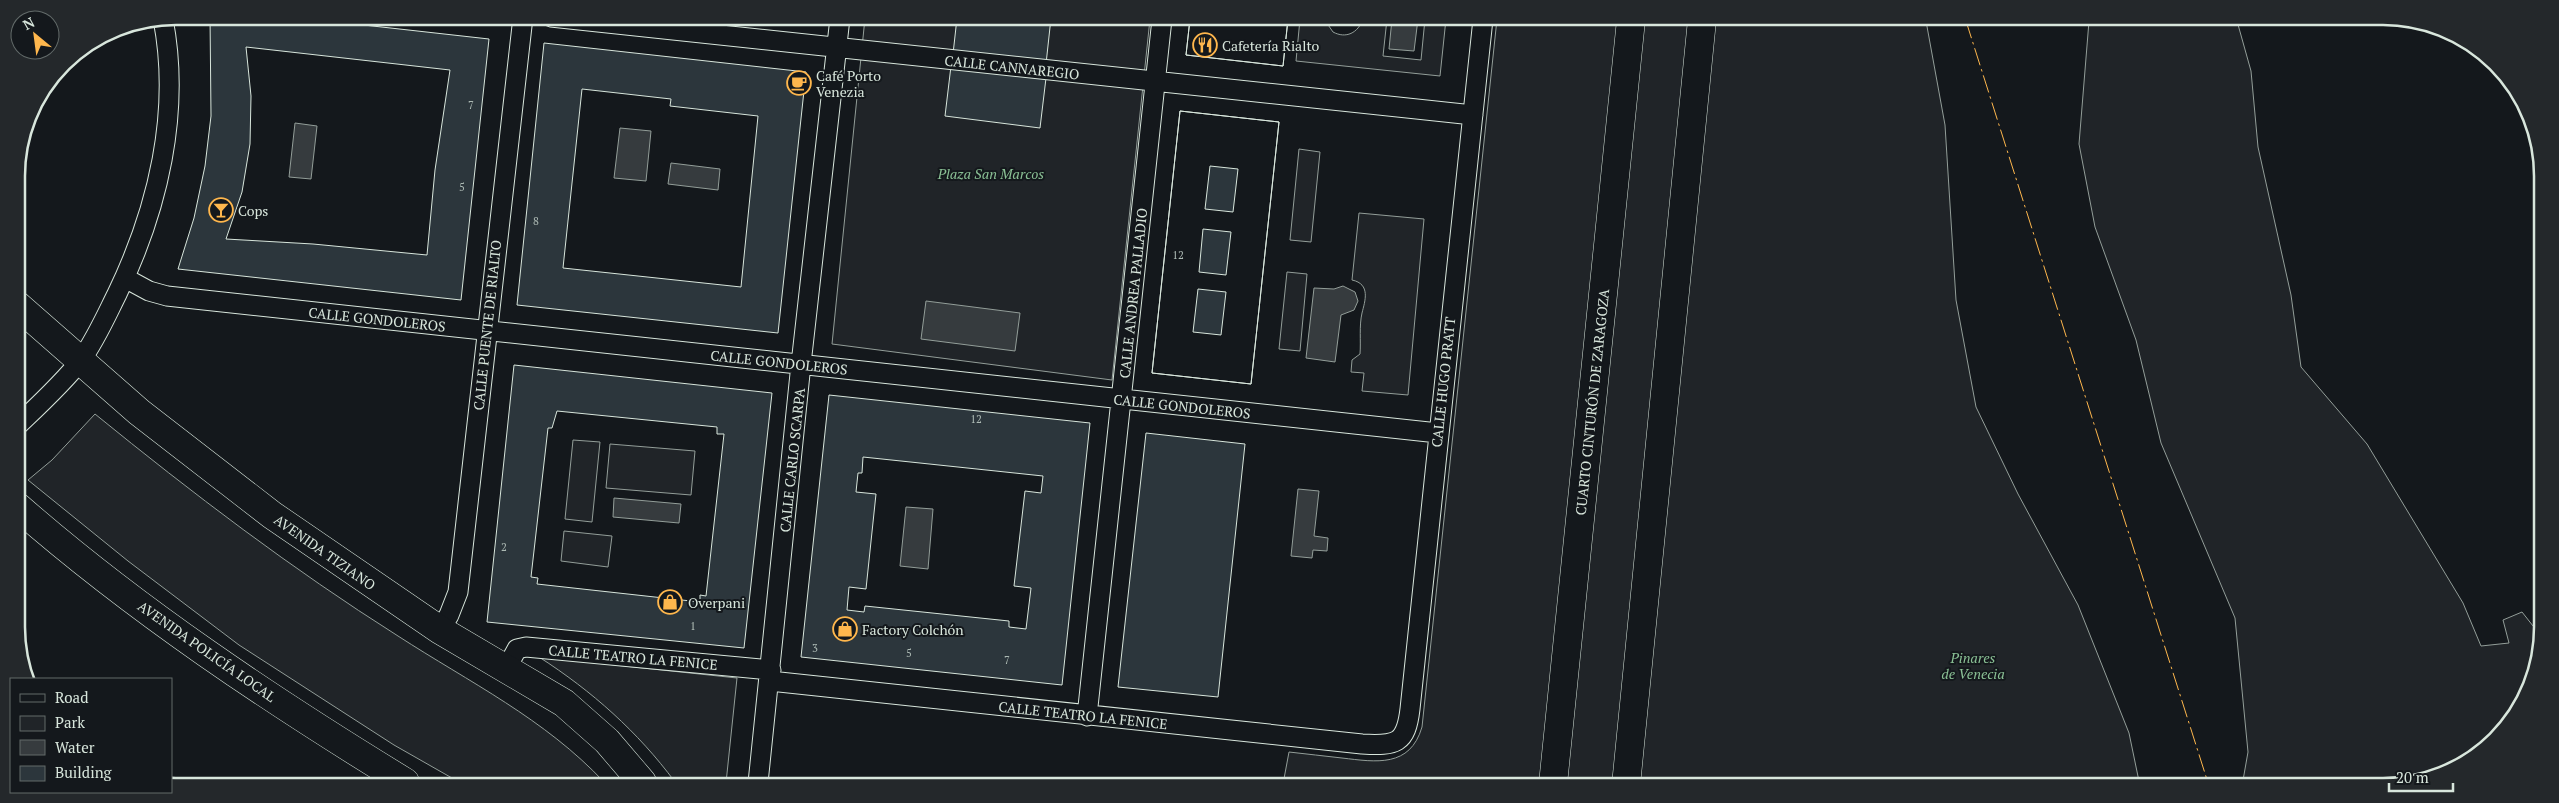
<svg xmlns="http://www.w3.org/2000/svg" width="2559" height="803" font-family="'PT Serif',serif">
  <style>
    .green { fill: #202428; stroke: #939e99 }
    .water { fill: #363b3e; stroke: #939e99 }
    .building { fill: #2c363c; stroke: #d8e6dc; fill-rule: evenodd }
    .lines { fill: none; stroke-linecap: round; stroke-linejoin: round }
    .street-casing { stroke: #d8e6dc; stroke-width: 21 }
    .primary-casing { stroke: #d8e6dc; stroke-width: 29 }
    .highway-casing { stroke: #d8e6dc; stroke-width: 29 }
    .street { stroke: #14181c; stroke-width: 19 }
    .primary { stroke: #14181c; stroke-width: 28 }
    .highway { stroke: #14181c; stroke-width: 28 }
    .power { stroke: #ffb74d; stroke-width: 1; stroke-dasharray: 18 4 2.5 4; stroke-linecap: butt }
    .labels { text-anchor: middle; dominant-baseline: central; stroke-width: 4; stroke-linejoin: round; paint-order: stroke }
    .number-label { font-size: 11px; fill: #adbab4 }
    .poi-label { font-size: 14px; fill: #d8e6dc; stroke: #14181c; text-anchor: start }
    .street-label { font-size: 14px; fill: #d8e6dc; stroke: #14181c }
    .park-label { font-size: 14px; font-style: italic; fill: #8ac095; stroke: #14181c }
    .rim { fill: none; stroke: #d8e6dc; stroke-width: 2.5 }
  </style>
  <rect width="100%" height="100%" fill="#14181c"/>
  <path class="green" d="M865 18 1150 19 1112 380 832 344Z
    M1300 19H1324L1333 32C1346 39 1358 33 1363 19H1387L1383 56 1421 60 1425 19H1446L1440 76 1296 61Z
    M1497 19 1926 21 1945 125 1956 300 1976 407 2018 494 2078 605 2129 733 2140 786 1283 784 1289 752C1307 754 1324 756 1342 758 1376 762 1410 768 1422 727Z
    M2089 21H2237L2251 71 2258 147 2291 295 2301 367 2367 444 2463 603 2481 646 2509 643 2503 620 2522 612 2537 631V669L2516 716 2481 754 2435 778 2394 786H2242L2248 752 2235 618 2161 443 2136 340 2095 227 2079 144Z
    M1299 149 1320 152 1311 242 1290 240Z
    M1359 213 1424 219 1408 395 1362 391 1364 373 1351 372 1352 360 1360 354C1361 341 1359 326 1362 313 1365 301 1371 284 1352 280Z
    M1287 272 1307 274 1300 351 1279 349Z
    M95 414C192 493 292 569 398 636 469 682 545 719 604 782H459L394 745 239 645 128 561 28 480 52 460Z
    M573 440 600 442 592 522 565 519Z
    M610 444 695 451 691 495 606 488Z
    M564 531 612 536 608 567 561 561Z
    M539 657 737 678 726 783 675 782C638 732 592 691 539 657Z"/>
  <path class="water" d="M1392 19H1418L1414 51 1389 49Z
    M295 123 317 126 311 179 289 177Z
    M620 128 651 131 646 181 614 178Z
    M671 163 720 169 718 190 668 184Z
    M1343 286 1355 292 1358 301 1354 310 1341 315 1335 362 1306 358 1314 288 1334 289Z
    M926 301 1020 313 1015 351 921 339Z
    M1298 489 1319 491 1314 536 1328 538 1327 551 1313 550 1312 558 1291 556Z
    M614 498 681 504 679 523 613 517Z
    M906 507 933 509 928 569 900 566Z"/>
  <path class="building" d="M210 16 292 17 489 39 461 300 178 269 194 218 205 166 211 116ZM246 47 450 70 435 170 427 255 313 244 226 239 242 192 250 144 251 96Z
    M957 18H1051L1046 64 953 54Z
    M1190 19H1288L1283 66 1186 55Z
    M1190 19H1288L1283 66 1186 55Z
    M544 43 806 72 778 333 517 305ZM582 89 671 99 670 106 758 116 741 287 563 268Z
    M951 66 1046 78 1040 128 945 116Z
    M1180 111 1279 122 1251 384 1152 373ZM1210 166 1238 169 1233 212 1205 209ZM1203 229 1231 232 1226 275 1199 272ZM1198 289 1226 292 1221 335 1193 332Z
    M1180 111 1279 122 1251 384 1152 373Z
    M514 365 772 393 744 648 487 622ZM557 411 717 427V434H724L706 596 700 595V602L537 584 538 578 531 577 548 428H552Z
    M829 395 1090 423 1062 685 801 657ZM863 457 1043 476 1041 493 1025 491 1014 586 1031 588 1026 629 1009 627V621L865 606 864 612 847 610 849 587 866 589 876 494 856 492 858 473H862Z
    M1146 433 1245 444 1218 697 1118 687Z"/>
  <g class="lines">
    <g class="street-casing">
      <path id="street" d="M551 17 1473 115
        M125 278 149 291 167 296 1438 433
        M18 425C39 405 63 383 81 360 96 339 106 316 117 294 158 209 181 112 163 19
        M440 630 449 615 458 592 523 17
        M506 669 517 649 526 647 771 670
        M770 681 1362 744C1396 746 1406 744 1410 709L1483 19
        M1087 716 1162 19
        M758 783 801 364 840 18"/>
    </g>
    <g class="primary-casing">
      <path id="primary" d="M17 305 139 412 272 515 440 630 564 703 607 741 642 782
        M18 507C137 611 271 700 405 782"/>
    </g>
    <g class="highway-casing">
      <path id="highway" d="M1553 784 1631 20
        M1626 785 1702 20"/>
    </g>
    <use href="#street" class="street"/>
    <use href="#primary" class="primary"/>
    <use href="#highway" class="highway"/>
    <path class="power" d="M1966 21 2209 786"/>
  </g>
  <defs>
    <g id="restaurant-ring" transform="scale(1.25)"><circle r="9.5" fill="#14181c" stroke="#ffb74d" stroke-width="1.5"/><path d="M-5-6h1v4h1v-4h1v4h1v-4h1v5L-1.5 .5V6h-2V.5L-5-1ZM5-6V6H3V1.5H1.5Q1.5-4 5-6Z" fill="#ffb74d"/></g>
    <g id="cafe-ring" transform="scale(1.25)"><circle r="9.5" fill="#14181c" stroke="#ffb74d" stroke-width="1.5"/><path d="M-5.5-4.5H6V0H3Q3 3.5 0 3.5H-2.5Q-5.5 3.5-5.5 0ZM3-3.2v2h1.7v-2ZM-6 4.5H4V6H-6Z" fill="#ffb74d"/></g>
    <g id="bar-ring" transform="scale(1.25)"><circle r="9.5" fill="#14181c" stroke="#ffb74d" stroke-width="1.5"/><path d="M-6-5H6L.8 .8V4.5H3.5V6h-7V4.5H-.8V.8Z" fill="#ffb74d"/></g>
    <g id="shop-ring" transform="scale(1.25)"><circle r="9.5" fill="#14181c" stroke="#ffb74d" stroke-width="1.5"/><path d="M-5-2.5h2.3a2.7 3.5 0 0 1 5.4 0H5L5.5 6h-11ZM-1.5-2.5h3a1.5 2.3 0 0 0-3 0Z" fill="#ffb74d"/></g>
  </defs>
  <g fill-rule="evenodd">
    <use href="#restaurant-ring" x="1205" y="45"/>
    <use href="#cafe-ring" x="799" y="83"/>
    <use href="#bar-ring" x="221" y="210"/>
    <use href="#shop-ring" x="670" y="602"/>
    <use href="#shop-ring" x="845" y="629"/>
  </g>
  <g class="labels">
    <g class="number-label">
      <text x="471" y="105">7</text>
      <text x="462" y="187">5</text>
      <text x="536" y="221">8</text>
      <text x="1178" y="255">12</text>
      <text x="976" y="419">12</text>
      <text x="504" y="547">2</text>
      <text x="693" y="626">1</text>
      <text x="815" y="648">3</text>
      <text x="909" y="653">5</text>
      <text x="1007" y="660">7</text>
    </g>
    <g class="poi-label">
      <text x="1222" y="45">Cafetería Rialto</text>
      <text x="816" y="75">Café Porto<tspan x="816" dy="16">Venezia</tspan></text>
      <text x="238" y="210">Cops</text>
      <text x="688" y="602">Overpani</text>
      <text x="862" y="629">Factory Colchón</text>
    </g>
    <g class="street-label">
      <text transform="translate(1012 67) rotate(6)">CALLE CANNAREGIO</text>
      <text transform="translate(1133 293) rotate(-84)">CALLE ANDREA PALLADIO</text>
      <text transform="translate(377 319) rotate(6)">CALLE GONDOLEROS</text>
      <text transform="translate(487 325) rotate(-84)">CALLE PUENTE DE RIALTO</text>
      <text transform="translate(779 362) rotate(6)">CALLE GONDOLEROS</text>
      <text transform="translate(1443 382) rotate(-84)">CALLE HUGO PRATT</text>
      <text transform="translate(1592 402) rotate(-84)">CUARTO CINTURÓN DE ZARAGOZA</text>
      <text transform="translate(1182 406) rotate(6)">CALLE GONDOLEROS</text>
      <text transform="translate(792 460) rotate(-84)">CALLE CARLO SCARPA</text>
      <text transform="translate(325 552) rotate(35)">AVENIDA TIZIANO</text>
      <text transform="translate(207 651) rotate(35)">AVENIDA POLICÍA LOCAL</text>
      <text transform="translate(633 657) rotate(5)">CALLE TEATRO LA FENICE</text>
      <text transform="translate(1083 715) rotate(6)">CALLE TEATRO LA FENICE</text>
    </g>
    <g class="park-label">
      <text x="991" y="173">Plaza San Marcos</text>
      <text x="1973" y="657">Pinares<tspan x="1973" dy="16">de Venecia</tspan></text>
    </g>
  </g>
  <path d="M0 0H2559V803H0ZM176 25H2383A151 151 0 0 1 2534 176V627A151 151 0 0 1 2383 778H176A151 151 0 0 1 25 627V176A151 151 0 0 1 176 25Z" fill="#24282b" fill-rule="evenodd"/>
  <path class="rim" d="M176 25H2383A151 151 0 0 1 2534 176V627A151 151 0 0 1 2383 778H176A151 151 0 0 1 25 627V176A151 151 0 0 1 176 25Z"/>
  <rect x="10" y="678" width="162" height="115" fill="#14181c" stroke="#626a69"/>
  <rect x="20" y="694" width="25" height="8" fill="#14181c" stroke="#626a69"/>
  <text x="55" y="703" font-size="15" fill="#d8e6dc">Road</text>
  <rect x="20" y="716" width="25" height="15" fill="#202428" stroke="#626a69"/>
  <text x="55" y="728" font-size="15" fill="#d8e6dc">Park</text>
  <rect x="20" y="740" width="25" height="15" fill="#363b3e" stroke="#626a69"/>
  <text x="55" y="753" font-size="15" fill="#d8e6dc">Water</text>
  <rect x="20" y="766" width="25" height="15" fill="#2c363c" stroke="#626a69"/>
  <text x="55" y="778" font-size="15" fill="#d8e6dc">Building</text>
  <g transform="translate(35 35) rotate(331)"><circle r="24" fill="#14181c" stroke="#626a69"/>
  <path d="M0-4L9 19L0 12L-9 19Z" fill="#ffb74d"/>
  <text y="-8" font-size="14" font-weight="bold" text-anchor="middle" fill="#d8e6dc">N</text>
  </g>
  <path d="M2389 783v8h64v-8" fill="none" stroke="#d8e6dc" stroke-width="2.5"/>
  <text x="2396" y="783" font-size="15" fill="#d8e6dc" stroke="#14181c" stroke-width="4" paint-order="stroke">20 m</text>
</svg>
